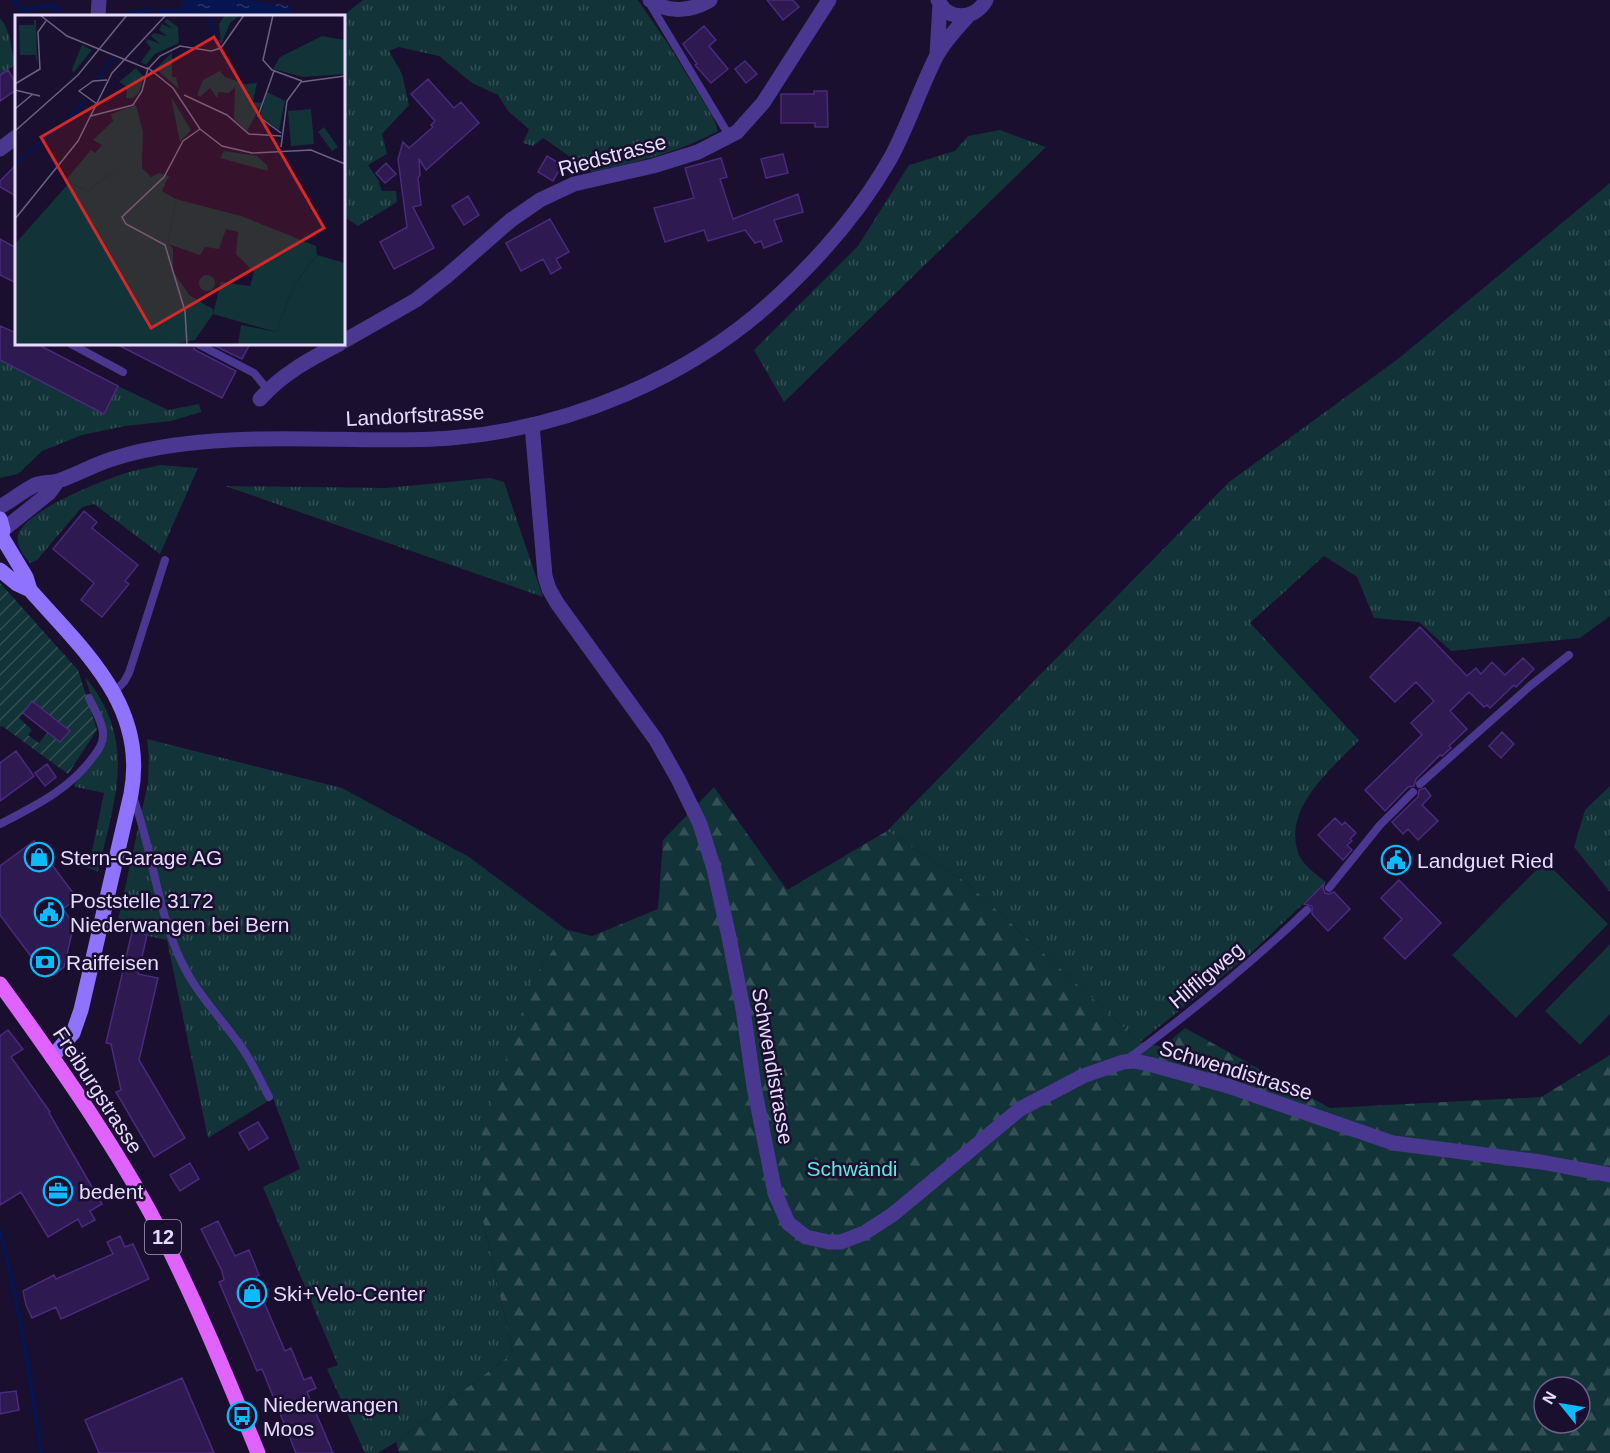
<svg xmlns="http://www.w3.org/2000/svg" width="1610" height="1453" font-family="Helvetica,sans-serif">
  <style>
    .grass { fill: url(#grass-tufts) }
    .forest { fill: url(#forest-firs); fill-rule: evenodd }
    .garden { fill: url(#garden-furrows); fill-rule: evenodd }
    .pitch { fill: #123338 }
    .water { fill: url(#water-ripples) }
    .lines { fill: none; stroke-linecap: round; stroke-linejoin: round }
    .stream { stroke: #061450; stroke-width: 4.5 }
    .building { fill: #2e1a50; stroke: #492a7e; stroke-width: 1.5 }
    .service { stroke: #4a3790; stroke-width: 8 }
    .minor { stroke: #4a3790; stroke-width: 15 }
    .tertiary { stroke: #4a3790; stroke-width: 15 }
    .secondary { stroke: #8f73ff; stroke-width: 15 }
    .primary { stroke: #e063ff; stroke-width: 15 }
    .labels { text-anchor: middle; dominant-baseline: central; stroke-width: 5; stroke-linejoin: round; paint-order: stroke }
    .shield { fill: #1a0f2e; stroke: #a99ec0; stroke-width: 1.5 }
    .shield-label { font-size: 20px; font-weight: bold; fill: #e6dcff }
    .street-label { font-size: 21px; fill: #e6dcff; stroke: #1a0f2e }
    .poi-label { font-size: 21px; fill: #e6dcff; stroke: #1a0f2e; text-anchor: start }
    .park-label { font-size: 21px; fill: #5deadf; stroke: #1a0f2e }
    .inset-river { fill: none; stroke: #061450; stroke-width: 3 }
    .inset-road { fill: none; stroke: #6c6182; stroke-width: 1.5 }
    .view { fill: #d62828; fill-opacity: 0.15; stroke: #d62828; stroke-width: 3 }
    .inset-edge { fill: none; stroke: #e6dcff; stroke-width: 3 }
  </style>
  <defs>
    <pattern id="grass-tufts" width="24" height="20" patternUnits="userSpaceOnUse" patternTransform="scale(1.5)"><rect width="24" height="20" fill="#123338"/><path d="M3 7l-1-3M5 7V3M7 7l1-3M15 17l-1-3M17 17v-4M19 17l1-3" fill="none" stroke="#345056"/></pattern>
    <pattern id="forest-firs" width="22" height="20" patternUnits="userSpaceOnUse" patternTransform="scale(1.5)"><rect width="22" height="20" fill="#123338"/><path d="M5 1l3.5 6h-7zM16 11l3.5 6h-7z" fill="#345056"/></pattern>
    <pattern id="garden-furrows" width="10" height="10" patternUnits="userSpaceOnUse" patternTransform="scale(1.5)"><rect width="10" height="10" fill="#123338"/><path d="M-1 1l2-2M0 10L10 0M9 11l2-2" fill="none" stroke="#345056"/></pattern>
    <pattern id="water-ripples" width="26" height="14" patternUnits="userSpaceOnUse" patternTransform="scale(1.5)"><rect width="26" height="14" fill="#061450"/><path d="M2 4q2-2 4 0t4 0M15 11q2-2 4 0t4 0" fill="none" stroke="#2a366a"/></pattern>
  </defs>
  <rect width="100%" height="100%" fill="#1a0f2e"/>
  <path class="grass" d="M363 0H638L668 44 713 117 718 131C678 153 636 162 592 172L543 138 533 146 523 143 529 129 508 111 498 95 472 83 439 56 399 47 389 51 402 74 409 105 382 134 387 154 368 165 378 180 382 191H396L397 202 358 226 344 217 343 16Z
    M0 18C13 34 9 46 16 64L0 75Z
    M1000 130 1046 147 784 402 754 350 858 246 909 165 955 151 968 136Z
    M1610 183V616L1580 638 1451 651 1419 622 1374 618 1357 577 1324 556 1250 623 1359 740C1332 769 1283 807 1298 852 1301 864 1317 875 1326 882L1250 954 1140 1042 967 883 887 831 1229 482 1398 359Z
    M0 360 104 413 118 386 168 410 199 404 201 412 171 421 125 426 82 435 42 451 18 474 0 478Z
    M160 465 198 468 160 554 94 504 82 507 37 560 30 563C23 555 16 546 18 535 24 511 105 479 129 472 139 469 150 468 160 465Z
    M490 478 504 482 543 597 225 486 386 488Z
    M85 677C139 742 114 800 98 872L86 867 78 859 90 861 104 793 76 787 74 785 106 743Z
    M147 739 342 788 469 857 567 930 534 977 514 1040 483 1221 513 1353 396 1442 378 1453H365L327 1369 338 1365 263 1187 300 1169 273 1098 208 1138 167 940 116 929 148 783 149 756Z
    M1610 786V892L1574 847 1585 810Z"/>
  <path class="forest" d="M714 787 787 890 887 831 967 883 1140 1042 1163 1047 1185 1028 1330 1108 1541 1097 1610 1055V1453H399L396 1442 513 1353 483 1221 482 1130 534 977 567 930 592 936 658 909 663 840ZM1544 1387H1580V1423H1544Z"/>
  <path class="garden" d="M0 583 78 670 97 730 68 774 2 726 0 727ZM33 702 70 731 60 742 48 732 39 743 28 735 32 730 19 718Z"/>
  <path class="pitch" d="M1545 861 1608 924 1516 1018 1452 955Z
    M1610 944V1014L1580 1045 1545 1011Z"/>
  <path class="water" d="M182 0H248L290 6 293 14 291 16H180Z"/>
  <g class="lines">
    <path class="stream" d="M14 0 22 10 48 6 60 10
      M159 11H179
      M125 14 151 10
      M0 1231C19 1304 31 1379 41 1453"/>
  </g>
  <path class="building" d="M767 0H793L799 7 783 20Z
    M704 26 716 40 709 46 728 69 711 83 695 65 697 64 683 44Z
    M745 61 757 74 746 83 735 69Z
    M8 70 16 83V90L0 101V75Z
    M428 79 454 108 461 102 479 123 426 170 419 159 420 175 418 178 421 205 413 207 434 248 394 269 380 242 407 227 398 159 403 142 409 148 433 127 431 125 435 121 411 94Z
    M814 91H827L828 127H815V123H781V94H814Z
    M783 154 788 173 766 178 761 159Z
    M547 156 562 165 553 181 538 172Z
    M721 158 727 177 720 179 733 219 798 194 803 212 774 220 782 241 764 248 761 241 755 243 745 230 708 241 704 230 665 242 654 208 694 198 685 168Z
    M386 163 396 174 385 183 376 173Z
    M16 165V196L0 187V181Z
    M468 196 479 215 464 225 452 206Z
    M550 219 569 252 556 259 561 268 551 274 543 259 521 271 506 243Z
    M0 239 16 248V283L0 275Z
    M0 326 16 333V344H37L118 386 104 414 0 360Z
    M116 344H192L195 350 236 371 222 398Z
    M211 344H250L242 359Z
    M84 511 97 522 92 528 138 565 125 581 129 584 102 617 81 600 94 583 53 549Z
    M1420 627 1467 676 1476 668 1481 674 1492 662 1505 675 1523 658 1534 669 1516 687 1514 685 1490 708 1487 705 1484 707 1469 692 1450 711 1467 729 1449 746 1451 748 1442 756 1440 755 1416 779 1414 786 1408 787 1385 811 1365 790 1422 735 1411 723 1434 701 1416 682 1395 702 1370 677Z
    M32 701 70 731 60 742 23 713Z
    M1502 732 1514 744 1501 758 1489 746Z
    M16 751 34 776 0 801V763Z
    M47 764 56 777 45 786 35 773Z
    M1425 788 1431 796 1422 805 1438 821 1418 840 1408 829 1403 834 1392 822 1418 797 1419 790Z
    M1335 818 1342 825 1345 822 1356 833 1350 839 1352 841 1347 845 1352 850 1343 860 1318 835Z
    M34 841 77 898 63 909 74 924 64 967 54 975H45L0 915V866Z
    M1399 880 1441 923 1405 959 1384 938 1402 919 1381 898Z
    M1324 884 1323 888 1325 893 1329 894 1334 892 1350 909 1328 931 1312 914V906L1304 904Z
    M132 932 147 935 138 974 158 978 139 1060 185 1138 154 1157 116 1092 121 1090 111 1044 106 1043Z
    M8 1030 23 1049 11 1057 50 1112 49 1113 102 1204 90 1211 95 1220 82 1227 78 1219 48 1237 21 1192 0 1205V1036Z
    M258 1122 268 1138 249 1150 239 1133Z
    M190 1163 199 1179 180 1191 170 1175Z
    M218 1221 235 1256 249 1250 259 1275 256 1276 261 1287 258 1288 285 1351 291 1348 304 1380 311 1377 316 1388 307 1392 333 1453H296L262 1369 257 1371 219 1282 224 1280 222 1271 201 1229Z
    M120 1236 125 1247 133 1244 149 1279 61 1319 56 1307 32 1318 26 1305 23 1291 54 1275 56 1279 113 1254 107 1242Z
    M182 1378 214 1453H99L85 1420Z
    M16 1391 19 1410 0 1414V1393Z"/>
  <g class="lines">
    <path class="service" d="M650 4 730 137
      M71 344 123 372
      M198 344 254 373 268 390
      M114 692 124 682 129 673 165 560
      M1420 784 1530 686 1569 655
      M133 797C153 851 157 911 182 963 197 994 221 1018 240 1045 252 1061 260 1080 269 1097
      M0 824C35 806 70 789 93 757 98 751 103 744 103 736 104 724 94 709 89 698
      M1329 888 1380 825 1413 792
      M1128 1059C1191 1012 1251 964 1307 910"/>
    <path class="minor" d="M650 0C668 14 692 11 710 0
      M98 16 99 0
      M0 149 16 137
      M344 341 416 300 448 275 511 220 540 200 574 184 653 166 698 152 737 132 763 103 829 0
      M260 399C282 374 310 359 339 344
      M532 425 545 576 549 589 557 603 656 740 678 779 700 824 714 869 729 937 743 1009 754 1087 775 1193 788 1223 806 1237 829 1242H841L864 1233 892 1215 1020 1109 1083 1076 1123 1062 1134 1061 1149 1064 1228 1086 1393 1143 1541 1162 1610 1175"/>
    <path class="tertiary" d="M938 0C948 22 975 20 986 0
      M937 54 940 4
      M0 507C12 500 23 491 35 485 42 482 50 483 58 481 76 475 93 465 112 459 158 444 209 440 257 439 322 437 386 443 451 438 570 428 692 377 779 295 822 255 861 210 890 159 908 126 919 91 936 57 943 43 957 28 968 16
      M3 530 49 493 57 482"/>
    <path class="secondary" d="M0 519 3 530 0 541
      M2 537 26 577 30 590C83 650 148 706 131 794L81 1010 73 1033 52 1057
      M0 570 17 584 30 590"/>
    <path class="primary" d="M0 984C53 1057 106 1132 150 1212 191 1289 225 1372 258 1453"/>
  </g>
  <defs>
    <g id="shop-ring" transform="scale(1.5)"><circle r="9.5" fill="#1a0f2e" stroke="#08bcff" stroke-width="1.5"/><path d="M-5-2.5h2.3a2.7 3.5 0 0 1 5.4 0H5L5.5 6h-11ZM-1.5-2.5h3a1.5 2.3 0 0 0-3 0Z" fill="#08bcff"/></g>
    <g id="civic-ring" transform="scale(1.5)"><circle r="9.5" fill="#1a0f2e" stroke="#08bcff" stroke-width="1.5"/><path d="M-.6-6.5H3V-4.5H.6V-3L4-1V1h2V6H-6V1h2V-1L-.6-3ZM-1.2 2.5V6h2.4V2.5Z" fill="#08bcff"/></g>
    <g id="bank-ring" transform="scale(1.5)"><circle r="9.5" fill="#1a0f2e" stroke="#08bcff" stroke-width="1.5"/><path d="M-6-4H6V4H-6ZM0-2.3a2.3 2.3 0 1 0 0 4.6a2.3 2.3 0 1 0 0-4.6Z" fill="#08bcff"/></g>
    <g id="office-ring" transform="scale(1.5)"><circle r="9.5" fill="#1a0f2e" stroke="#08bcff" stroke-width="1.5"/><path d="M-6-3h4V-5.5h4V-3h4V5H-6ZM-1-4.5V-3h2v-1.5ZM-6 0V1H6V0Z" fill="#08bcff"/></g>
    <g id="bus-ring" transform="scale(1.5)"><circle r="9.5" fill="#1a0f2e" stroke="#08bcff" stroke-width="1.5"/><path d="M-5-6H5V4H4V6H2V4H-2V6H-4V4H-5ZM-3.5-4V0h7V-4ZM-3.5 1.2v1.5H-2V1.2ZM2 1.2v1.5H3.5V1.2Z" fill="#08bcff"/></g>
  </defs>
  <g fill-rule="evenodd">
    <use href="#shop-ring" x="39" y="857"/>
    <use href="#civic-ring" x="1396" y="860"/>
    <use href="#civic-ring" x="49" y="912"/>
    <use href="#bank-ring" x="45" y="962"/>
    <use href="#office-ring" x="58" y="1191"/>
    <use href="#shop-ring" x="252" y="1293"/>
    <use href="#bus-ring" x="242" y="1416"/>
  </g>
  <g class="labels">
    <rect class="shield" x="145" y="1220" width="36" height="34" rx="4.5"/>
    <g class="shield-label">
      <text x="163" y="1237">12</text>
    </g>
    <g class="street-label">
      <text transform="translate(612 155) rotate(-15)">Riedstrasse</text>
      <text transform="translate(415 415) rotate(-3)">Landorfstrasse</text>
      <text transform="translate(1206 975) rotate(-40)">Hilfligweg</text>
      <text transform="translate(773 1066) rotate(80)">Schwendistrasse</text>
      <text transform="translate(1236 1070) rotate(17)">Schwendistrasse</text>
      <text transform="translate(98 1090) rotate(57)">Freiburgstrasse</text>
    </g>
    <g class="poi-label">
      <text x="60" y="857">Stern-Garage AG</text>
      <text x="1417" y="860">Landguet Ried</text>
      <text x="70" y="900">Poststelle 3172<tspan x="70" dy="24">Niederwangen bei Bern</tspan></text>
      <text x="66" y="962">Raiffeisen</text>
      <text x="79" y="1191">bedent</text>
      <text x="273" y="1293">Ski+Velo-Center</text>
      <text x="263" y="1404">Niederwangen<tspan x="263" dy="24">Moos</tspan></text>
    </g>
    <g class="park-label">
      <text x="852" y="1168">Schwändi</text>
    </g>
  </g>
  <g transform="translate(15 15)">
    <rect width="330" height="330" fill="#1a0f2e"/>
    <path d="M210 0H225L215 8 206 30 204 9ZM152 4 163 12 164 28 140 39 131 50 126 47 136 33 131 27 133 24 145 29 136 21 139 18 152 21 144 15 147 9 158 14 149 7ZM307 21 330 25V59L288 62 258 54 265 42ZM157 37V62H161L164 74 141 54ZM205 56 210 62 230 69 242 68 238 87 247 88 232 116 219 104 220 72 214 78 204 77 202 83 195 73 185 82 182 80 188 65ZM252 77 270 86 264 115 245 101ZM156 82 176 115 165 127ZM121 90 128 117 127 153 97 157 73 176 50 166 76 135 80 138 87 130 78 125 98 106 96 99ZM209 136 242 141 252 150 253 156 205 143ZM161 184 226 201 301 231 302 240 279 270 261 317 198 299 206 267 235 271 239 257 221 239 223 217 211 214 204 234 190 232 185 240 153 229Z" fill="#123338"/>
    <path d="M67 30 77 35 58 58 57 54ZM119 152 127 153 136 162 144 158 154 161 147 176 161 184 153 229 158 233V256L174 280 198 294V299L180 325 154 330H0V229L54 168 73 176 97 157ZM302 240 330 248V330H223L226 310 261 317 279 270Z" fill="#123338"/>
    <path d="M121 53 129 62 124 77 118 83H111L112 72 104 67Z" fill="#123338"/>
    <path d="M19 5H21L22 48 20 40H5L4 10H19ZM296 94 299 129 276 131 273 96ZM309 112 323 132 317 136 303 117ZM184 268a8 8 0 1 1 16 0a8 8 0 1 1-16 0Z" fill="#123338"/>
    <path class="inset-river" d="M193 0 202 30M83 64 98 43M0 149 49 109 71 84"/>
    <path class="inset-road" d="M25 0 52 21 133 54M258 0 248 45 257 55 287 66M134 53 145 41 165 31 196 36 206 33 229 0M137 56 158 73 185 114 207 131 237 138 296 135 330 149M259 56 243 101 266 118M0 69 25 54 23 17 31 6M0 75 25 81M169 80 212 100 234 119 266 121M82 89 64 76 78 66 92 65M0 94 18 79M76 101 118 90 127 76 133 53 137 56 135 59M0 116 63 60 112 0M266 132 272 86 286 67 330 61M0 204 63 126 97 58 151 0M172 330 170 296 150 230 111 209 107 202 149 162 168 126 185 114"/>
    <path class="view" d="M199 22 309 213 136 313 26 122Z"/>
    <rect width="330" height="330" class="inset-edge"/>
  </g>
  <g transform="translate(1562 1405) rotate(300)"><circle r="28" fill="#1a0f2e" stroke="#6c6182" stroke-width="1.5"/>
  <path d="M0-4.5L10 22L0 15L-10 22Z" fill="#08bcff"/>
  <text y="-9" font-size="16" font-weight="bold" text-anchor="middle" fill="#e6dcff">N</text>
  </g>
</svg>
